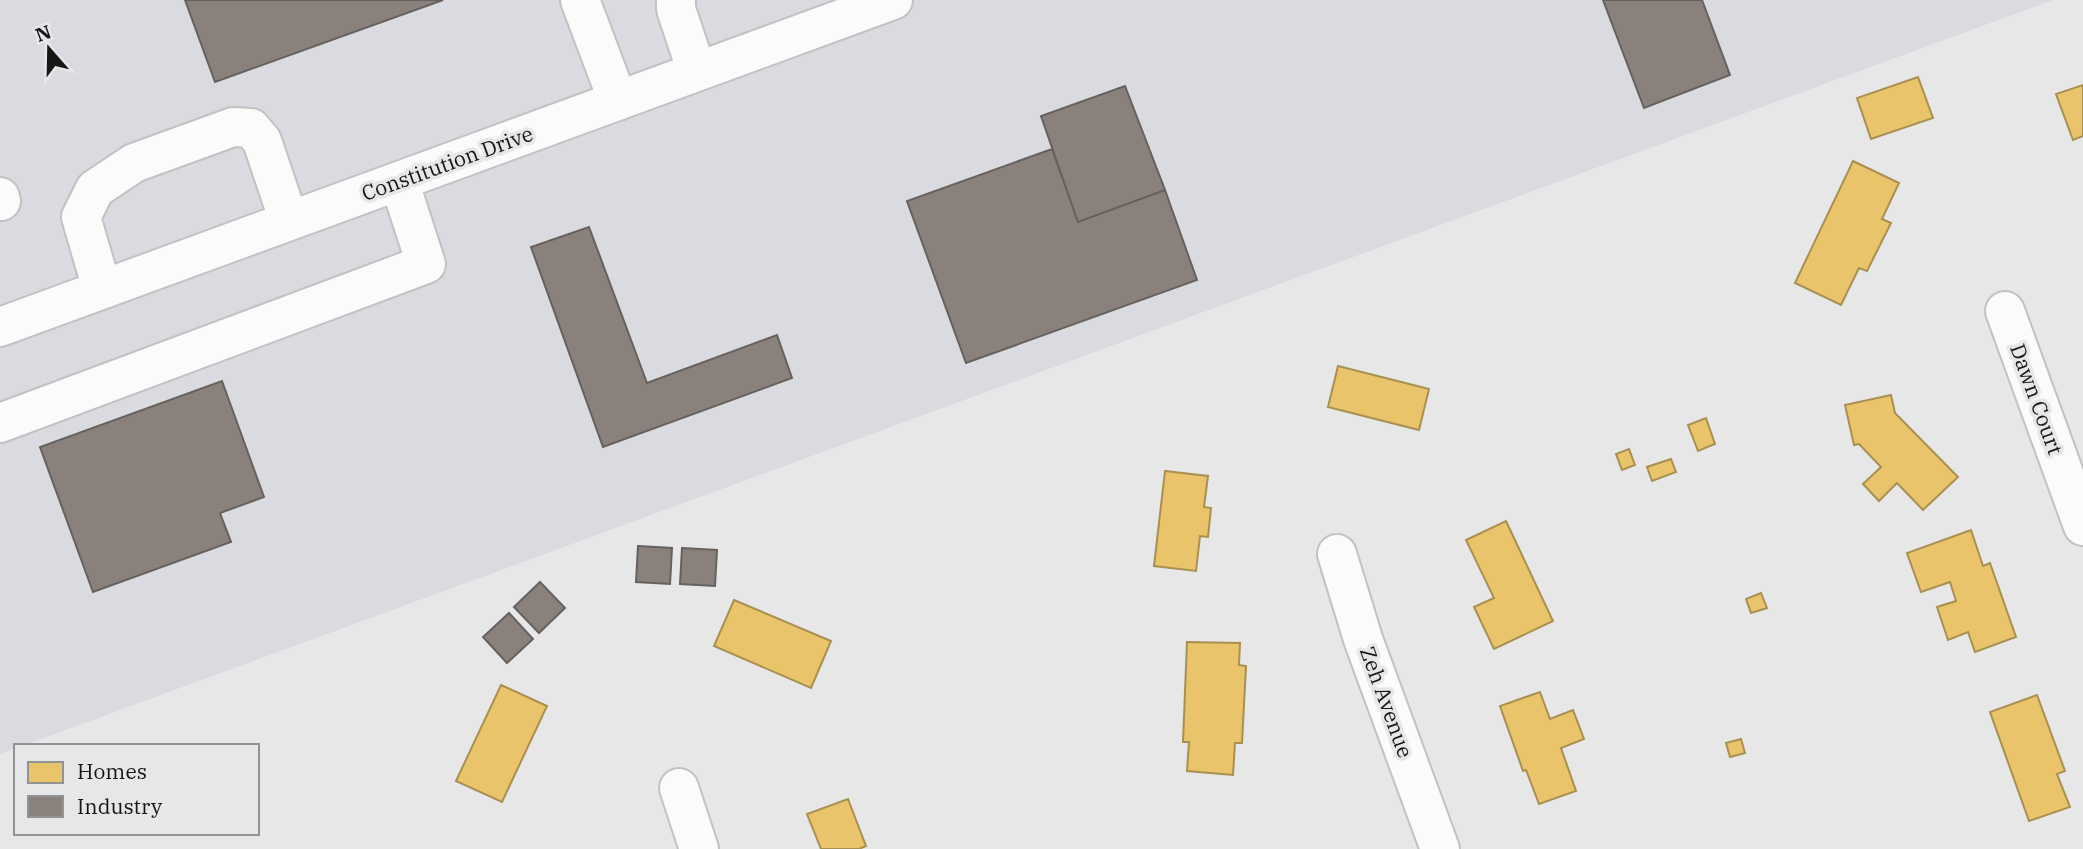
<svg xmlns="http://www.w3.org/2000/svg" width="2083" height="849" font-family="'IBM Plex Serif',serif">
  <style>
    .built { fill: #d9dbe0 }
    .homes { fill: #e9c46a; stroke: #a99051; stroke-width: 2 }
    .industry { fill: #8a817c; stroke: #67615d; stroke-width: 2 }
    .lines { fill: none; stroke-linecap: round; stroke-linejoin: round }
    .minor-casing { stroke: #c2c2c2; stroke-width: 42 }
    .minor { stroke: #fbfbfb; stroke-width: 38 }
    .labels { text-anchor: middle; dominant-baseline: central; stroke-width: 7; stroke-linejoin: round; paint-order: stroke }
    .street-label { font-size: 21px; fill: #151616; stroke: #e6e7e8 }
  </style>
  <rect width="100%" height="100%" fill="#e7e7e7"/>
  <path class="built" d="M0 0H2053L22 746H16V748L0 754Z"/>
  <path class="homes" d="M1918 77 1933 118 1871 139 1857 98Z
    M2083 85V136L2073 140 2056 94Z
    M1853 161 1899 183 1882 219 1891 223 1867 271 1859 268 1841 305 1795 283Z
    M1338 366 1429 389 1419 430 1328 407Z
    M1891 395 1895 413 1958 477 1923 510 1897 483 1879 501 1863 484 1881 467 1859 444 1854 445 1845 405Z
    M1706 418 1715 444 1698 451 1688 425Z
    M1629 449 1635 465 1622 470 1616 454Z
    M1671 459 1676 472 1652 481 1647 467Z
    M1165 471 1208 476 1204 507 1211 508 1208 537 1200 536 1196 571 1154 566Z
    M1506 521 1553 621 1494 649 1474 607 1494 598 1466 540Z
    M1971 530 1983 566 1990 563 2016 637 1975 652 1968 632 1948 640 1937 607 1956 601 1950 582 1921 592 1907 553Z
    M1761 593 1767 608 1751 613 1746 599Z
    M734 600 831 641 811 688 714 646Z
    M1187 642 1240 643 1239 665 1246 666 1242 743H1235L1233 775 1187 771 1189 742H1183Z
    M501 685 547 706 502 802 456 781Z
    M1540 692 1550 719 1573 710 1584 739 1561 748 1576 791 1539 804 1526 770 1523 771 1500 706Z
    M2037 695 2065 771 2057 774 2070 807 2029 821 1990 712Z
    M1741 739 1745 753 1730 757 1726 743Z
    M848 799 866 846 859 849H821L807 814Z"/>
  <path class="industry" d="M185 0H443L215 82Z
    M1603 0H1702L1730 75 1644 108Z
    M1125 86 1165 190 1078 222 1041 116Z
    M1052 149 1078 222 1165 190 1197 280 966 363 907 201Z
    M589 227 647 383 777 335 792 378 603 447 531 247Z
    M222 381 264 497 220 513 231 542 93 592 40 447Z
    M638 546 672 548 670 584 636 582Z
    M682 548 717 550 715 586 680 584Z
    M540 582 565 608 539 633 514 607Z
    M509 613 533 639 507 663 483 637Z"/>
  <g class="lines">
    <g class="minor-casing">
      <path id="minor" d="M580 0 618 101
        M676 0V9L697 72
        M0 197 1 201
        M102 289 81 217 95 189 134 163 233 127 251 128 262 141 289 221
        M2005 311 2083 526
        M0 327 893 0
        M0 423 426 264 399 181
        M1337 554 1363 639 1440 849
        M679 788 699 849"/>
    </g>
    <use href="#minor" class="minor"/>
  </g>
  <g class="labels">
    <g class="street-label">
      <text transform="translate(447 163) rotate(-20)">Constitution Drive</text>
      <text transform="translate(2037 399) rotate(70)">Dawn Court</text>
      <text transform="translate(1387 702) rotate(70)">Zeh Avenue</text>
    </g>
  </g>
  <rect x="14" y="744" width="245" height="91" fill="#e6e7e8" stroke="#929394" stroke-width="2"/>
  <rect x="28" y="762" width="35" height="21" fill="#e9c46a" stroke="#929394" stroke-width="2"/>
  <text x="77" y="779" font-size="21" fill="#151616">Homes</text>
  <rect x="28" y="796" width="35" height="21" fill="#8a817c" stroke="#929394" stroke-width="2"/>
  <text x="77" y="814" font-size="21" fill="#151616">Industry</text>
  <g transform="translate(49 49) rotate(340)" stroke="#e6e7e8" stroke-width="5" paint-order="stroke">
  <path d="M0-5L12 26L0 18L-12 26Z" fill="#151616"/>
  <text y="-10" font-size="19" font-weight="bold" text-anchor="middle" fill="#151616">N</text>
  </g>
</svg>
